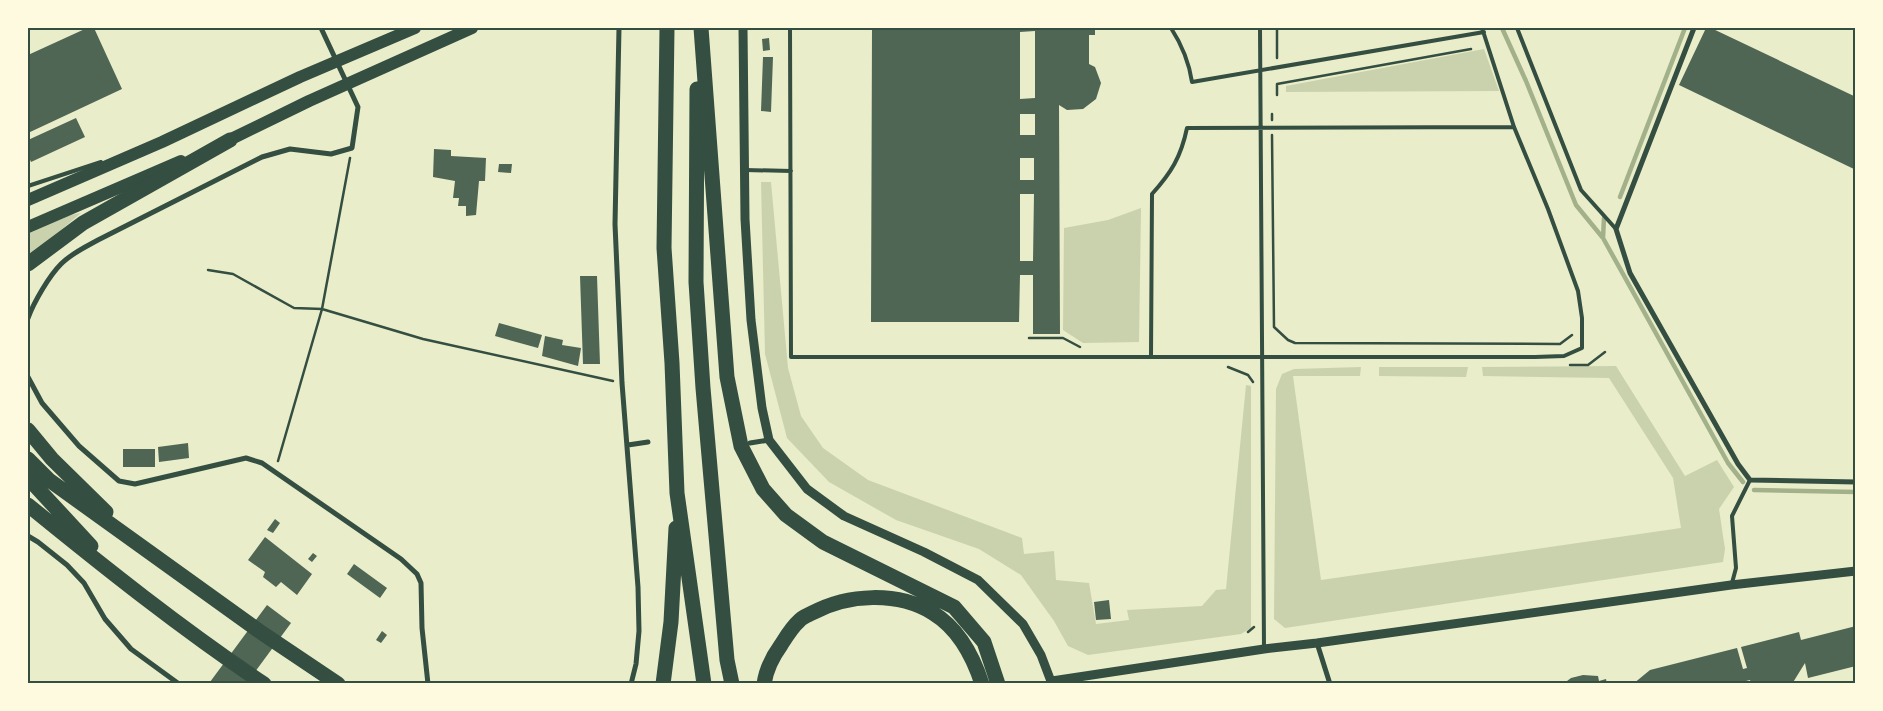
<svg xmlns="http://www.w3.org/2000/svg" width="1883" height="711" font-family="Ubuntu,sans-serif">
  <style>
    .green { fill: #cad2ad }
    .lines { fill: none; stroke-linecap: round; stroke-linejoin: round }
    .stream { stroke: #a3b18a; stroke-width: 4.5 }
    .building { fill: #4f6655; fill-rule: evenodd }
    .path { stroke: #344e41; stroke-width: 2.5 }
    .service { stroke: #344e41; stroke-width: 4 }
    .minor { stroke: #344e41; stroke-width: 5 }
    .tertiary { stroke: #344e41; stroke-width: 9 }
    .primary { stroke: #344e41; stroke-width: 12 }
    .motorway { stroke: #344e41; stroke-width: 15 }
    .neatline { fill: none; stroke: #344e41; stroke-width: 2 }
  </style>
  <rect width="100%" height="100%" fill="#e9edc9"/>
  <path class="green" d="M1484 49 1499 91 1286 92V86Z
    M761 182H771L788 368 801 416 823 448 868 480 1022 538 1024 554 1054 551 1056 580 1089 583 1096 624 1129 620 1127 610 1202 606 1216 590 1226 589 1246 385 1251 386V628L1241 634 1088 655 1068 646 1054 621 1021 575 979 549 896 520 829 482 787 438 765 354Z
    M1141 208 1139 342 1083 343 1063 330 1064 228 1108 220Z
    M81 213 28 258V232L69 215Z
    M1616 366 1685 476 1717 460 1734 487 1719 509 1725 549 1723 562 1285 628 1274 619 1276 389 1282 374 1294 369 1361 367 1360 376H1293L1321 580 1681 528 1673 478 1609 378 1483 376 1482 367Z
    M1379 367H1468L1466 377 1379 376Z"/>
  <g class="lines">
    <path class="stream" d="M1502 28 1526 81 1576 205 1603 238 1728 463 1743 482
      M1620 197 1685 28
      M1603 238 1604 218
      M1754 490 1856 492"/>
  </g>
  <path class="building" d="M87 28H94L122 89 28 133V55Z
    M872 28H1095V35H1089V64L1095 67 1101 83 1096 99 1083 109 1067 110 1059 105 1060 334H1033V275H1020L1019 322H871ZM1035 31V98L1020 99V32ZM1020 114H1035V135H1020ZM1020 158H1034V180H1020ZM1020 194H1034L1033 261H1020Z
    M1706 28H1711L1856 97V170L1679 85Z
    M769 38 770 50 763 51 762 39Z
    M763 57H773L771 112 761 111Z
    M76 118 85 137 31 162 28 155V140Z
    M434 149 451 150V156L486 158 485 181H479L476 215 466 216V206H458L459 198H453L455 181 433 177Z
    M499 164H512L511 173 498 172Z
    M580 276H597L600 364H583Z
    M499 323 542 335 538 348 495 336Z
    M545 336 563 340 562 345 581 348 578 366 542 356Z
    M188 443 189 458 159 462 158 447Z
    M123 449H155V467H123Z
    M275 519 280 523 273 533 267 530Z
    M265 537 312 574 297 595 281 582 276 587 263 577 265 572 248 560Z
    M313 553 317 556 312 562 308 559Z
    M354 564 387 588 380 598 347 574Z
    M1109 600 1111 619 1096 620 1094 602Z
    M267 605 291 623 246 684H211L210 682Z
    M1856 626V666L1808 678 1805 663 1792 684H1751L1750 680 1746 681V684H1633L1650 670 1737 648 1743 669 1747 668 1741 647 1799 632 1801 640Z
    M382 631 387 635 381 643 376 640Z
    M1583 675 1598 676 1599 681 1606 679 1607 684H1563L1571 678Z"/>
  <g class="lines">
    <path class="path" d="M1277 58V28
      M1277 95V84L1471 49
      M1272 114V120
      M1272 135 1274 327 1288 340 1295 343 1560 344 1572 335
      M208 270 233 274 294 308 322 309 423 339 613 381
      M1029 338H1063L1080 347
      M1570 365H1588L1605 352
      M1228 367 1248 375 1253 382
      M278 461 322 309 350 158
      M1248 632 1254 627"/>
    <path class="service" d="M790 28 791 357H1535L1564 356 1582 348V318L1578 291 1548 209 1514 127 1482 28
      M1171 28C1182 45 1189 62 1192 82L1484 32
      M1260 28 1264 649
      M1517 28 1581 190 1616 229
      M745 170 791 171
      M28 186 101 162
      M1151 357 1152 194C1171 173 1181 157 1187 128L1514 127
      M1732 583 1736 568 1732 516 1750 480"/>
    <path class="minor" d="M619 28 615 224 622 383 638 587 639 631 636 664 631 684
      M1694 28 1616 229 1630 273 1738 464 1750 480 1856 482
      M28 318C34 302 49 276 61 264 72 253 85 247 98 240L262 157 290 149 331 154 352 148 358 107 321 28
      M28 377 42 403 79 446 119 481 135 484 246 458 262 463 401 559 417 574 421 583 422 628 428 684
      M750 443 769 440
      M628 445 648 442
      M28 536 38 542 67 565 84 583 105 619 131 649 179 684
      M1317 643 1330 684"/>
    <path class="tertiary" d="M743 28 745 219 751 320 762 408 769 440 807 489 844 516 924 552 978 580 1023 624 1041 655 1052 684
      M1052 681 1264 649 1317 643 1731 585 1856 571"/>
    <path class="primary" d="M223 143 309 101 472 28
      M28 200 162 142 300 77 415 28
      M28 227 181 161"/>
    <path class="motorway" d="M667 28 664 248 672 363 677 493 704 684
      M701 28 727 377 741 446 763 489 786 515 823 542 954 607 984 642 998 684
      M697 89 696 282 703 388 727 660 732 684
      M28 264 83 223 230 140
      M28 430 52 459 106 512
      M28 459 49 480 262 633 338 684
      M28 478 91 546
      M28 505C104 567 182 629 264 684
      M663 684 671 622 676 528
      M764 684C766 670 773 656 781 645 786 637 792 627 799 621 802 617 808 615 812 613 848 594 897 591 933 613 959 629 973 656 982 684"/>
  </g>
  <rect width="1883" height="711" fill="none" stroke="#fefae0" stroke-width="58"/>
  <rect x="29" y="29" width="1825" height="653" class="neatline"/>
</svg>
